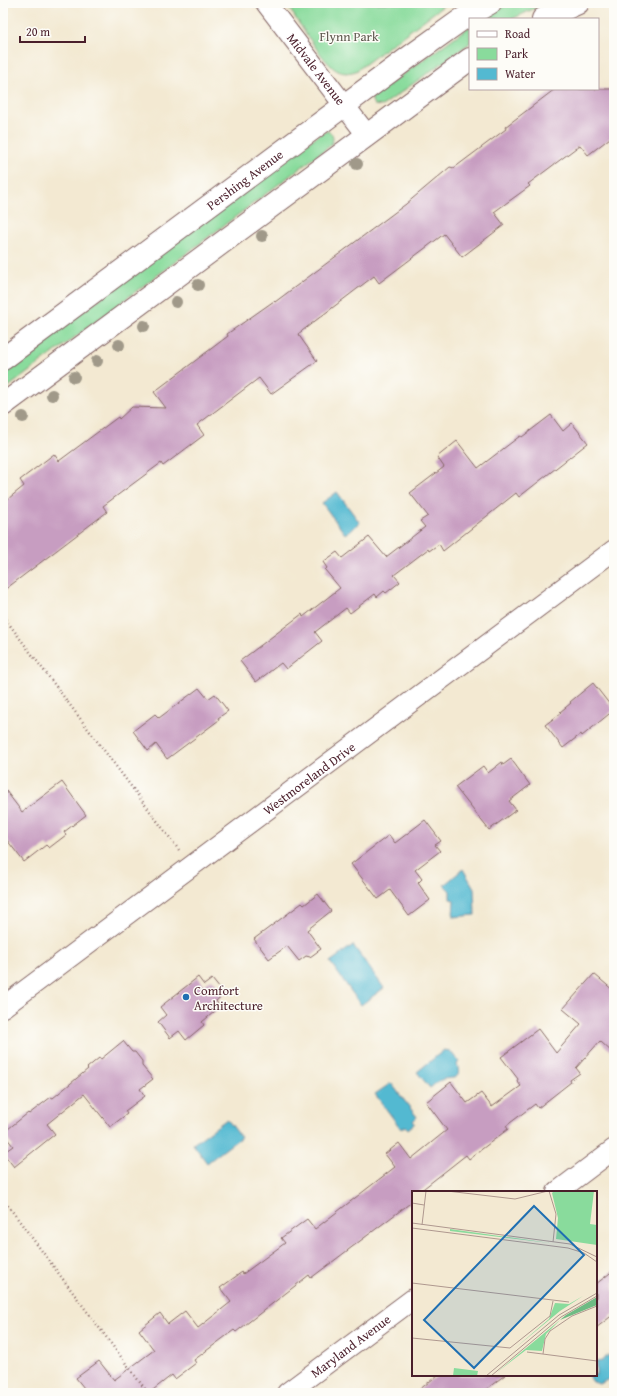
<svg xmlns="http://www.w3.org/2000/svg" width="617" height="1396" font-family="'Gentium Book Plus',serif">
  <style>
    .green { fill: #89db9c; stroke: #6a7d64 }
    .water { fill: #53b9d1; stroke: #4e6c7e }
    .building { fill: #c79dc1 }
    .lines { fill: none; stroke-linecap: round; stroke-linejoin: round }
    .minor-casing { stroke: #856665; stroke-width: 22 }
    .tertiary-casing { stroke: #856665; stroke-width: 24 }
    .path { stroke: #856665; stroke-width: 2.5; stroke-dasharray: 1 3; stroke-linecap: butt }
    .minor { stroke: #fff; stroke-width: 20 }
    .tertiary { stroke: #fff; stroke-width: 22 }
    .tree { fill: #a09989 }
    .poi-dot { fill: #1f6fb2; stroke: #fdfcf7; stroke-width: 1.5 }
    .labels { text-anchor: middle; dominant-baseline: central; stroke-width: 3; stroke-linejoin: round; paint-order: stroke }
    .park-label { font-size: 13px; fill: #5d574d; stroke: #fdfcf7 }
    .street-label { font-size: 13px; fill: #4a1f2b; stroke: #fdfcf7 }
    .poi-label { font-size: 13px; fill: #4a1f2b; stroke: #fdfcf7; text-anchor: start }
    .inset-road { fill: none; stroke: #af988f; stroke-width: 1 }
    .view { fill: #1f6fb2; fill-opacity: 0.15; stroke: #1f6fb2; stroke-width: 2 }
    .inset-edge { fill: none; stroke: #4a1f2b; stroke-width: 2 }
  </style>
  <rect width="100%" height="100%" fill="#fdfcf7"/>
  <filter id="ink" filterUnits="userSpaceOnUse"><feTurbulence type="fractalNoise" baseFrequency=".025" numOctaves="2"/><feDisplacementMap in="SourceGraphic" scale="8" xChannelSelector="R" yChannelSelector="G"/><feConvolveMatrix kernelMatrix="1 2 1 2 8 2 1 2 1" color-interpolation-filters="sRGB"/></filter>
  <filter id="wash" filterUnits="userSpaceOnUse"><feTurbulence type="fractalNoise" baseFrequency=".012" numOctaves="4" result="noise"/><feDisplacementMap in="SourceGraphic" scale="16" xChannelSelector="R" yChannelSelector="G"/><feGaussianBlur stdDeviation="0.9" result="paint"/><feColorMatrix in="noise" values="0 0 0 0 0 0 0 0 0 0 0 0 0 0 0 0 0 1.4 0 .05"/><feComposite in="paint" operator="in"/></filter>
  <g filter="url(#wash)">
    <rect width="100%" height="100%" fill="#f3e9d2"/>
    <path class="green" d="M286 3H447L356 71C349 73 345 74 338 71 324 65 296 18 286 3Z
      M511 3H546L512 19H480Z
      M470 26V43L382 106 374 105 372 101V97Z
      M329 131C334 136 334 139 331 145L3 391V371L317 136 323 132Z"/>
    <path class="water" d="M337 492 360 523 345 534 322 503Z
      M463 869 474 888 475 915 453 917 454 900 450 899V891L444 885Z
      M353 945 384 988 361 1005 330 962Z
      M444 1050 450 1051 459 1062 457 1064C463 1083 450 1076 441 1080 437 1081 433 1086 430 1088L417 1072Z
      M391 1083 417 1117 413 1121 415 1123 408 1129 405 1126 401 1129 375 1094Z
      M227 1119 241 1137 207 1163 193 1144Z
      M612 1353H614V1376L600 1384 593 1382 588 1375H596V1362L603 1361 606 1357Z"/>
    <g id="blocks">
      <path class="building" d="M555 89H614V135L588 155 580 145 528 184 530 186 494 212 504 225 462 257 444 234 379 283 374 276 298 334 317 361 271 394 259 378 197 425 204 435 163 466 161 463 103 506 107 512 3 591V503L24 486 20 480 54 454 59 461 118 417 119 419 132 407 166 408 154 392 228 336 227 334 274 301 275 302 406 204 450 167 454 168 506 129 505 127Z
        M551 415 563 431 572 423 588 443 519 497 516 493 443 551 439 544 429 551 428 549 394 575 400 582 386 593 384 591 377 597 375 594 350 613 346 608 315 632 322 641 286 669 281 663 256 682 240 661 302 614 303 617 340 588 325 570 327 568 323 562 337 552 342 558 369 537 386 557 425 527 420 521 428 516 410 493 444 467 437 457 457 441 478 468 520 436 522 437Z
        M593 683 614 710 582 736 581 734 563 748 545 725 561 713 560 712 571 703 570 702Z
        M199 688 208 699 215 694 228 711 218 718 219 720 167 759 156 744 148 751 133 731 155 714 159 718Z
        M511 759 530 785 509 801 516 810 489 830 455 787 483 766 488 773 502 762 503 765Z
        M62 782 86 815 64 832 66 835 49 848 46 845 24 862 3 835V787L22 812Z
        M425 820 441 841 435 845 440 851 415 870 422 879 418 883 430 900 409 916 390 890 378 899 351 864 389 835 395 843Z
        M318 894 331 911 307 930 321 949 310 957 306 956 299 961 287 946 269 959 254 939 302 903 304 905Z
        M594 974 614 991V1054L600 1041 576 1068 580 1073 570 1080 571 1082 538 1108 535 1104 506 1126 508 1129 469 1159 466 1155 419 1192H413V1201L311 1278 309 1275 236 1332 234 1330 194 1360 196 1363 175 1379 172 1375 149 1393H88L76 1378 99 1361 114 1380 154 1350 139 1330 160 1313 168 1324 185 1311 198 1328 231 1302 220 1288 242 1272 243 1274 285 1243 281 1238 307 1219 315 1229 395 1167 385 1154 399 1143 411 1159 447 1130 426 1102 451 1082 467 1103 481 1093 492 1107 521 1086 517 1081 518 1079 501 1057 538 1029 556 1053 581 1024 563 1009Z
        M198 977 204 985 212 979 224 994 216 1001 220 1007 202 1022 204 1025 186 1040 179 1031 170 1038 158 1022 166 1015 160 1007Z
        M123 1041 132 1052H135L142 1061V1066L153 1079 140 1089 145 1096 125 1111 127 1114 110 1127 84 1094 47 1124 55 1134 14 1167 3 1153 13 1146 3 1133 28 1113 29 1114 51 1097 53 1098 88 1069 87 1068 99 1058 101 1059Z
        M614 1270V1314L596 1328V1284Z
        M438 1375H505L481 1393H415Z"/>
    </g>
  </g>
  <g filter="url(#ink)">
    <use href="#blocks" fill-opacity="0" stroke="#856665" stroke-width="1"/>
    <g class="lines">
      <g class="minor-casing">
        <g id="minor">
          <path id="s1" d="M266 3 367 135"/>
          <path id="s2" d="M3 1007 614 550"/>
          <path d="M557 1192 614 1149"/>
          <path id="s3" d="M287 1393 413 1299"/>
        </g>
      </g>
      <g class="tertiary-casing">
        <g id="tertiary">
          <path d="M543 19 578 3"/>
          <path id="s4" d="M3 359 408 58 461 20 490 3"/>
          <path d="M3 405 470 59"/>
        </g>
      </g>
      <path class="path" d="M3 616 179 850
        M3 1199 148 1393"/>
      <use href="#minor" class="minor"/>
      <use href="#tertiary" class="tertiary"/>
    </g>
    <g class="tree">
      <circle cx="357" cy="164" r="6"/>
      <circle cx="262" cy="236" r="6"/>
      <circle cx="198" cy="285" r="6"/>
      <circle cx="176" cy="302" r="6"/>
      <circle cx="144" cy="326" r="6"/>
      <circle cx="119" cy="345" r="6"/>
      <circle cx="97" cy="361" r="6"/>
      <circle cx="74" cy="377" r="6"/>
      <circle cx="52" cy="395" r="6"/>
      <circle cx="23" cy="417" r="6"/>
    </g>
  </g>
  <circle class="poi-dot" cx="186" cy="997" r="4"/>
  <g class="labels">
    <g class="park-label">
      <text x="349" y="36">Flynn Park</text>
    </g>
    <g class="street-label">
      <text stroke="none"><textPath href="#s1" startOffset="83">Midvale Avenue</textPath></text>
      <text stroke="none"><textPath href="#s4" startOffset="301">Pershing Avenue</textPath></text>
      <text stroke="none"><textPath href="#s2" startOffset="382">Westmoreland Drive</textPath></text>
      <text stroke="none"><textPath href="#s3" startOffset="79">Maryland Avenue</textPath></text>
    </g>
    <g class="poi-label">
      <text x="194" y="990">Comfort<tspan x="194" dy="15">Architecture</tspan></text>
    </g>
  </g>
  <g transform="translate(412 1191)">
    <rect width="185" height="185" fill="#f3e9d2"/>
    <path d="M142 0H182L178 33 185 34V54L144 48 146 27 140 2ZM38 38 138 52 38 40ZM171 105 148 120 102 158 137 128 143 112 157 113ZM148 129 134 143 130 160 114 159 84 182ZM42 177 66 180 65 185H41Z" fill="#89db9c"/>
    <path d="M185 106V114L148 129 154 124Z" fill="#6ebb84"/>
    <path class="inset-road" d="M35 0 103 8 136 0M137 0 144 23 141 51M0 12 12 14M0 32 158 53 185 66M10 34 14 0M0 37 156 57 172 62 185 71M0 92 157 111M0 147 98 157 138 125 141 110M115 161 185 170M131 163 133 148 138 140 160 125 185 115M74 185 147 124 185 102M79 185 149 126 185 105"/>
    <path class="view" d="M122 15 172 64 62 177 12 129Z"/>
    <rect width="185" height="185" class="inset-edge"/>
  </g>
  <rect width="617" height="1396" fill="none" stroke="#fdfcf7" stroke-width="16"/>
  <rect x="469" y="18" width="130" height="72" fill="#fdfcf7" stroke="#b5a4a5"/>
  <rect x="477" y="31" width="20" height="6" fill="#ffffff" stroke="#b5a4a5"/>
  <text x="505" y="38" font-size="12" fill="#4a1f2b">Road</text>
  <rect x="477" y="48" width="20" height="12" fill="#89db9c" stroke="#b5a4a5"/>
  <text x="505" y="58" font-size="12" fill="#4a1f2b">Park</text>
  <rect x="477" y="68" width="20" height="12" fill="#53b9d1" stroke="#b5a4a5"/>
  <text x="505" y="78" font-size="12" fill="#4a1f2b">Water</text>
  <path d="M20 36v6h65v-6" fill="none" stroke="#4a1f2b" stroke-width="2"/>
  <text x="26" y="36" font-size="12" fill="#4a1f2b" stroke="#fdfcf7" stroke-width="3" paint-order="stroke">20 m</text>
</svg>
